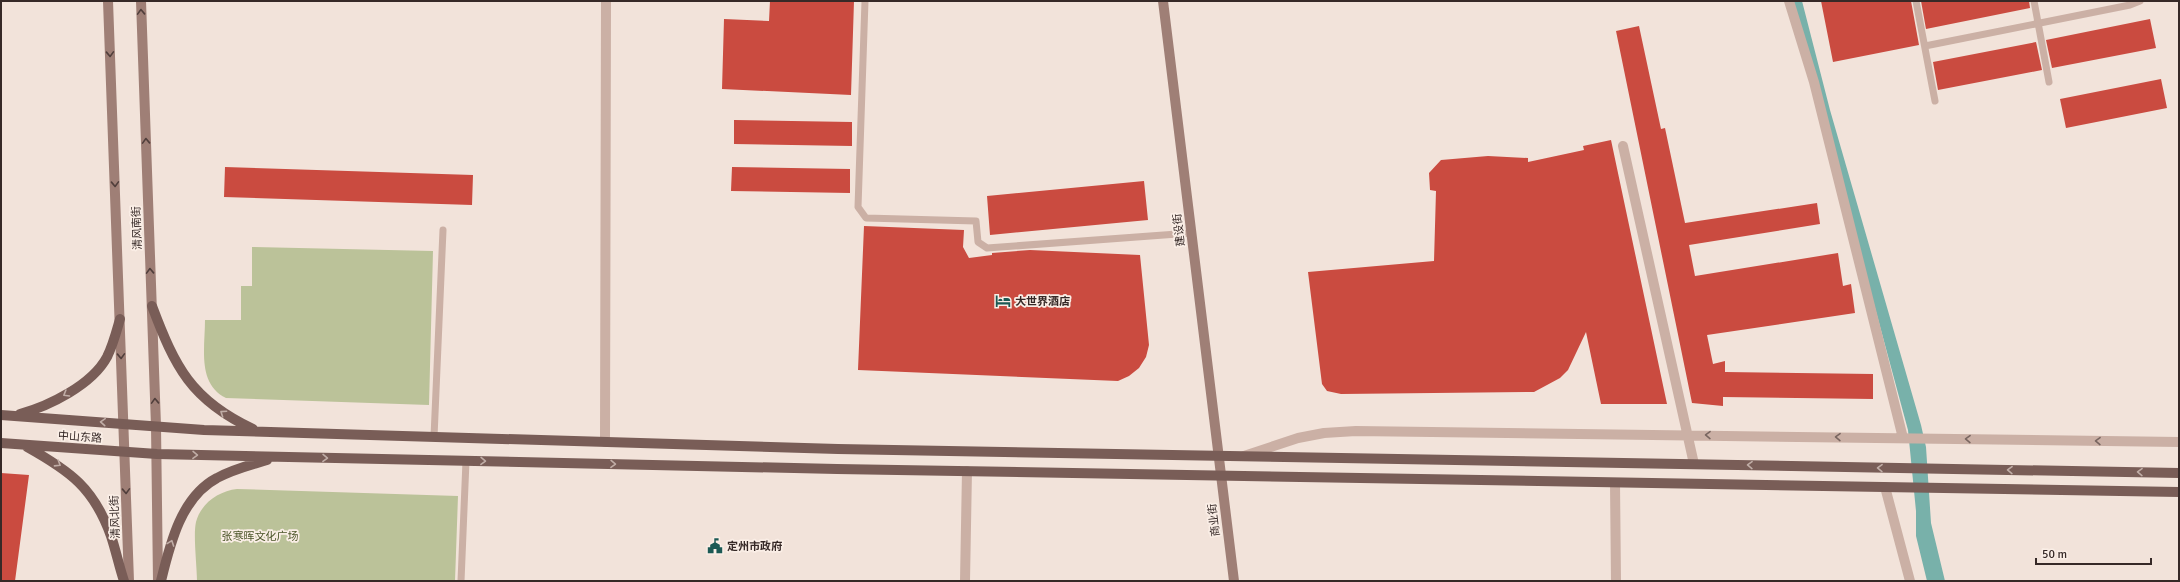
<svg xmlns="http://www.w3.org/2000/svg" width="2180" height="582" font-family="Signika,'Noto Sans SC',sans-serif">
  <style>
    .green { fill: #bbc299 }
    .water { fill: #78b1aa }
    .building { fill: #ca4b40 }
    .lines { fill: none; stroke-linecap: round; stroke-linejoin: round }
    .lane { stroke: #cbb0a5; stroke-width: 7 }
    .street { stroke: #cbb0a5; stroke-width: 10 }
    .secondary { stroke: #9f7f76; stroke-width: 10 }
    .primary { stroke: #795d57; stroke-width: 10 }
    .oneway { stroke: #503e3b }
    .oneway2 { stroke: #c0ada6 }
    .oneway3 { stroke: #796660 }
    .labels { text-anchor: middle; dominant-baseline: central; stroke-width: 3.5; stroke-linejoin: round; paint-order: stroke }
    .street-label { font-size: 11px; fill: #362927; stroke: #faeee6 }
    .poi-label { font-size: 11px; font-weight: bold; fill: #362927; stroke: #faeee6; text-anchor: start }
    .park-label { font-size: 11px; fill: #4c562a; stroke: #faeee6 }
  </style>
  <rect width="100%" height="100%" fill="#f2e3da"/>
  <path class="green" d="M252 247 433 251 429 405 226 398C197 384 205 348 205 320H241V286H252Z
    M237 489 458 496 455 581H197C197 566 193 535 196 522 201 503 219 491 237 489Z"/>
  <path class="water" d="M1792 1H1802L1830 110 1921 425 1926 447 1931 523 1945 581H1927L1916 536V511L1908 430Z"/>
  <path class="building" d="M770 1H854L851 95 722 89 724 19 769 21Z
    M1821 1H1911L1919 45 1833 62Z
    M1921 1H2029L2030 8 1926 29Z
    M2150 19 2156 48 2052 68 2046 40Z
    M1639 26 1661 129 1665 128 1685 223 1817 203 1820 224 1689 245 1695 276 1838 253 1843 286 1851 284 1855 313 1707 335 1713 364 1725 361V372L1873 374V399L1723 397V406L1692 403 1616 31Z
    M2036 42 2042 70 1938 90 1933 62Z
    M2161 79 2167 108 2066 128 2060 99Z
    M734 120 852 122V146L734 144Z
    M1611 140 1667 404H1601L1586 332 1568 370 1560 378 1534 392 1341 394 1327 391 1322 384 1308 272 1434 261 1436 191 1430 190 1429 173 1441 160 1488 156 1528 158V162L1584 150 1583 146Z
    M225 167 473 175 472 205 224 197Z
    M732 167 850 169V193L731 191Z
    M1144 181 1148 220 990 235 987 196Z
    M864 226 964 230 963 247 969 258 992 255V253L1030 250 1140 255 1149 345 1146 357 1139 368 1129 376 1118 381 858 370Z
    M1 473 29 475 15 581H1Z"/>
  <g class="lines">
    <path class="lane" d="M865 1 858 207 866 218 976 221 978 242 987 248 1191 233
      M1916 1 1935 101
      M2034 1 2049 82
      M1925 46 2130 5 2140 1
      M434 437 443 230
      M461 581 466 461"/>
    <path class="street" d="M1789 1 1814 82 1903 438
      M1623 146 1694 464
      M605 442 606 1
      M1244 456 1298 438 1324 433 1356 431 2179 442
      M1615 483 1616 581
      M1885 487 1910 581
      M965 581 967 471"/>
    <path class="secondary" d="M108 1 129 581
      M141 1 156 426 158 581
      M1163 1 1234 581"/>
    <path class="primary" d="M152 306C175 367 191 400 253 429
      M20 414C49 406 92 385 107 357 113 345 116 333 120 319
      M1 415 204 430 838 449 2179 473
      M1 443 157 454 837 469 2179 492
      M27 447C70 471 94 488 111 536 116 551 119 566 124 581
      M161 581C170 544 181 497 217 478 233 469 250 465 267 460"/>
  </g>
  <defs><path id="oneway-chevron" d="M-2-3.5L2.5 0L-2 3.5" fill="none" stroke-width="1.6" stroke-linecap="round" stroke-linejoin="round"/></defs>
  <g class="oneway">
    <use href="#oneway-chevron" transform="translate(141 12) rotate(-92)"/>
    <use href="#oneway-chevron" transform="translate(110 54) rotate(88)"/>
    <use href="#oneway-chevron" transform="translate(146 141) rotate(-92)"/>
    <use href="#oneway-chevron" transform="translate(115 184) rotate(88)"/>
    <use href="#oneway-chevron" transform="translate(150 271) rotate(-92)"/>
    <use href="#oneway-chevron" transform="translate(121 356) rotate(88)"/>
    <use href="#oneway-chevron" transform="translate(155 401) rotate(-92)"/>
    <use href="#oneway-chevron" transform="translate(126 491) rotate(88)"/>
  </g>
  <g class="oneway2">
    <use href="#oneway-chevron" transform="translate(66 394) rotate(149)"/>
    <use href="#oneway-chevron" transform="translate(223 413) rotate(-146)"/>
    <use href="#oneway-chevron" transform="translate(103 422) rotate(-176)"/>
    <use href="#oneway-chevron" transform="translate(195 455) rotate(1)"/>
    <use href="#oneway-chevron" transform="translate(325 458) rotate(1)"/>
    <use href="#oneway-chevron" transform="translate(483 461) rotate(1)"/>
    <use href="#oneway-chevron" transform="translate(58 464) rotate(32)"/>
    <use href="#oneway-chevron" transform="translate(613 464) rotate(1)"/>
    <use href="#oneway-chevron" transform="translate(1750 465) rotate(-179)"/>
    <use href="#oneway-chevron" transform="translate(1880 468) rotate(-179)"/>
    <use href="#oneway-chevron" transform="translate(2010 470) rotate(-179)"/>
    <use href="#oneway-chevron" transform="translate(2140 472) rotate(-179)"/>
    <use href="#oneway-chevron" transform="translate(171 543) rotate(-70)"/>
  </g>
  <g class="oneway3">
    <use href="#oneway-chevron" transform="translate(1708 435) rotate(-179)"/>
    <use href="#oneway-chevron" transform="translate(1838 437) rotate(-179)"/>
    <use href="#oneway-chevron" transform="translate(1968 439) rotate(-179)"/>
    <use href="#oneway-chevron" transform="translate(2098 441) rotate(-179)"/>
  </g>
  <defs>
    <g id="hotel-bare" transform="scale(1.2)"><path d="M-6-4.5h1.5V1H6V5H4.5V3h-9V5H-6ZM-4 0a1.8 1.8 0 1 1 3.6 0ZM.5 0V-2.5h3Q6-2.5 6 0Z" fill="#1b5954" stroke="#faeee6" stroke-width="2.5" paint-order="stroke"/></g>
    <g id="civic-bare" transform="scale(1.2)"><path d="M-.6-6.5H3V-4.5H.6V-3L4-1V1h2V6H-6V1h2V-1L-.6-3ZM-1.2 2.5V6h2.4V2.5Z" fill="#1b5954" stroke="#faeee6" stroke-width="2.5" paint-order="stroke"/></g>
  </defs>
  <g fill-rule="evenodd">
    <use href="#hotel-bare" x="1003" y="301"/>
    <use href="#civic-bare" x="715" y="546"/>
  </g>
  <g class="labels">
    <g class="street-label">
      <text transform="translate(137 228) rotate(-92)">清风南街</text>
      <text transform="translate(1179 230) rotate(-97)">建设街</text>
      <text transform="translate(80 437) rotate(4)">中山东路</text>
      <text transform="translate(115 517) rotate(-92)">清风北街</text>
      <text transform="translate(1214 520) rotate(-97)">商业街</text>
    </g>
    <g class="poi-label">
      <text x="1015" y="301">大世界酒店</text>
      <text x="727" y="546">定州市政府</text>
    </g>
    <g class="park-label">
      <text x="260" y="536">张寒晖文化广场</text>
    </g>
  </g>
  <rect width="2180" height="582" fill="none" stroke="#362927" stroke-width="4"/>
  <path d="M2036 558v6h115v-6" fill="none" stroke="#362927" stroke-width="2"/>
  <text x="2042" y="558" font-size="12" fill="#362927" stroke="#faeee6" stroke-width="3" paint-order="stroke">50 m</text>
</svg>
